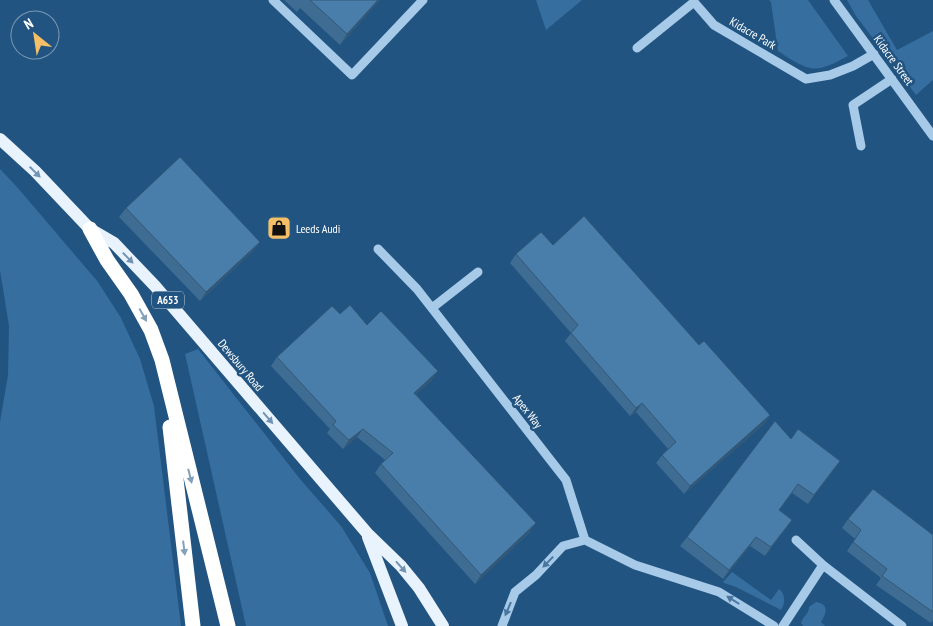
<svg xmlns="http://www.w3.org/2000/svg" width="933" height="626" font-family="'PT Sans Narrow',sans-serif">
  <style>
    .green { fill: #356e9f }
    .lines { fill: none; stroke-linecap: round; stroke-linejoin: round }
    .minor { stroke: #a7cae8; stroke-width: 9 }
    .major { stroke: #e9f3fd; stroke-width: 12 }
    .highway { stroke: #fff; stroke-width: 15 }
    .wall { fill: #3f6c92 }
    .shaded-wall { fill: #335877 }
    .building { fill: #497eaa; stroke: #335877 }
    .oneway { fill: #7194b3 }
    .oneway2 { fill: #85a1ba }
    .oneway3 { fill: #4977a0 }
    .labels { text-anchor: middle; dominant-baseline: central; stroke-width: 5; stroke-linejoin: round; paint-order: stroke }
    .shield { fill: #215481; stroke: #bcccd9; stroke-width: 1 }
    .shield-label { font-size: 11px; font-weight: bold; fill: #fff }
    .street-label { font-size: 12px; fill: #fff; stroke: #215481 }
    .poi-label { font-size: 12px; fill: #fff; stroke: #215481; text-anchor: start }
  </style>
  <rect width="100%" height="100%" fill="#215481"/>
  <path class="green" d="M536 0H582L546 30Z
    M769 0H808L848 56C838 61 822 71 810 68 800 66 787 57 778 51L771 2Z
    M847 0H868L897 50 933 31V80L916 95 856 16Z
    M0 169 17 187 98 282 121 318 140 359 154 406 181 626H0V422L8 375 9 326 0 270Z
    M198 349 300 479 341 526 370 573 388 626H246L185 354Z
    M732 572 771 600 779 589C786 594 785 604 781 610L736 587 724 583 723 582Z
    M816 602C830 604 826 614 821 622L825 626H803L801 623C803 616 809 614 809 607Z"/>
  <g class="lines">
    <path class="minor" d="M273 0 352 75 423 0
      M834 0 933 136
      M637 48 694 2 714 25 806 79 830 75 853 66 874 54
      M861 146 853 105 892 79
      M378 249 417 289 566 480 585 540
      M432 308 478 272
      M796 540 823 565
      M502 626 515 592 536 575 563 546 585 540 635 565 719 592 774 626
      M783 626 823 565 902 626"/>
    <path class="major" d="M0 139 35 171 90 229 114 243 155 286 367 533 401 566 419 588 443 626
      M368 537 402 626"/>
    <path class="highway" d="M90 229 107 260 131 294 151 330 162 360 228 626
      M170 427 193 626"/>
  </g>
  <path class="wall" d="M284 0H380L340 45 300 8 297 12Z
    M126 208 260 242 254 250 200 301 119 217Z
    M553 245 699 345 770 415 764 424 684 494 656 463 662 455 668 449 636 412 630 416 565 341 571 333 510 263 516 254Z
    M340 314 367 325 432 380 416 394 530 532 475 584 375 473 381 464 385 460 357 437 343 449 327 433 330 429 271 366 277 357Z
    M791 439 840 461 808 504 792 493 779 510 792 520 765 556 750 546 723 579 680 546 687 537Z
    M848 519 933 535V620L931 623 876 585 881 578 847 551 855 539 842 528Z"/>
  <path class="shaded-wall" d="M378 0H380L340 45 347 34Z
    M260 242 254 250 200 301 206 292Z
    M438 371 432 380 408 401 414 393Z
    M642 403 636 412 630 416 636 408Z
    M770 415 764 424 684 494 690 486Z
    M363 429 357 437 343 449 349 440Z
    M840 461 834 470 808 504 814 495Z
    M792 520 786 529 765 556 771 547Z
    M536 523 530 532 475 584 481 575Z
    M756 537 750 546 723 579 729 570Z"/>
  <path class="building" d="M310 0H378L347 34Z
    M180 157 260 242 206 292 126 208Z
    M584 216 699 345 704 341 770 415 690 486 662 455 676 442 642 403 636 408 571 333 578 325 516 254 541 232 553 245Z
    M350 305 367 325 381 311 438 371 414 393 536 523 481 575 381 464 393 453 363 429 349 440 333 425 336 421 277 357 332 306 340 314Z
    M775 421 791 439 798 429 840 461 814 495 798 484 779 510 792 520 771 547 756 537 729 570 687 537Z
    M873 489 933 535V612L882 576 887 569 853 542 861 530 848 519Z"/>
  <defs><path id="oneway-solid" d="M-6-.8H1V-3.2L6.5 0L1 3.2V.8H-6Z" transform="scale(1.25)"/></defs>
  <g class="oneway">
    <use href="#oneway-solid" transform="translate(35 172) rotate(45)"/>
    <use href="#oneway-solid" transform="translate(128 258) rotate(46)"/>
    <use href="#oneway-solid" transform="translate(268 418) rotate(49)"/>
    <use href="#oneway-solid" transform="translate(401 567) rotate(48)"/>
  </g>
  <g class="oneway2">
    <use href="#oneway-solid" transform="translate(143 315) rotate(61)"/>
    <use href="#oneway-solid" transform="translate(190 476) rotate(76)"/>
    <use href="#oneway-solid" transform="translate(184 548) rotate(83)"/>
  </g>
  <g class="oneway3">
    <use href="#oneway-solid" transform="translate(548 562) rotate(134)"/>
    <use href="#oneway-solid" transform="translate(733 600) rotate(-148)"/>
    <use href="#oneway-solid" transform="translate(508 609) rotate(113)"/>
  </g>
  <defs>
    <g id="shop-square" transform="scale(1.25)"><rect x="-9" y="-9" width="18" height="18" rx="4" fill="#f5bf68" stroke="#215481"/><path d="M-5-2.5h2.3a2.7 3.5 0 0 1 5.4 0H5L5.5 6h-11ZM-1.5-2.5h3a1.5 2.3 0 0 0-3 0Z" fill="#111"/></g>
  </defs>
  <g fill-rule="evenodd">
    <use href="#shop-square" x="279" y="228"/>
  </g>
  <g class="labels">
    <rect class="shield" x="152" y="291.5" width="32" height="17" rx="4"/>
    <g class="shield-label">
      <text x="168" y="300">A653</text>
    </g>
    <g class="street-label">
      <text transform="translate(753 33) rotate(30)">Kidacre Park</text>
      <text transform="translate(894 60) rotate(54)">Kidacre Street</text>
      <text transform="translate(241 365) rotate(50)">Dewsbury Road</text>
      <text transform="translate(528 411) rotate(52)">Apex Way</text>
    </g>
    <g class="poi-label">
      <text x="296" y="228">Leeds Audi</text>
    </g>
  </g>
  <g transform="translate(35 35) rotate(330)"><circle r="24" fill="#215481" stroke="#7a98b3"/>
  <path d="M0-4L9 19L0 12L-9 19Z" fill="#f5bf68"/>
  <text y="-8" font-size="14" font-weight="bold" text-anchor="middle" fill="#ffffff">N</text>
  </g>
</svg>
